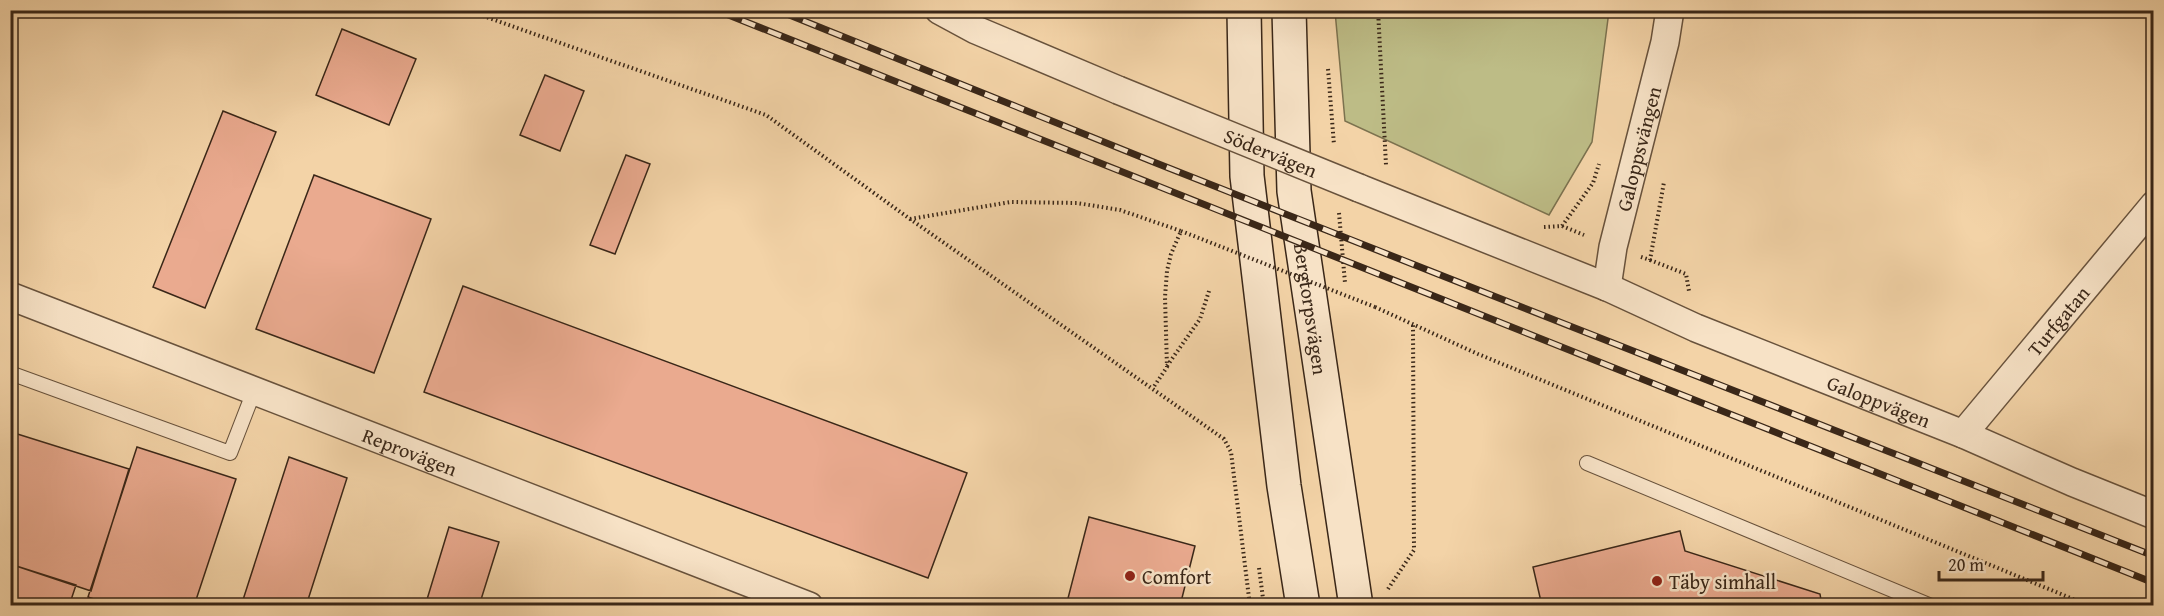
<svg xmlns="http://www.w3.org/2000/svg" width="2164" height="616" font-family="'Gentium Book Plus',serif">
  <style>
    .green { fill: #bdbc86; stroke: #7c724f; stroke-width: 1.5 }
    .building { fill: #eaaa8f; stroke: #3a2718; stroke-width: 1.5 }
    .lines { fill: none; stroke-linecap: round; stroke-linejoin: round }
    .service-casing { stroke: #68523c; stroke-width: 16 }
    .minor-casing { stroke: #68523c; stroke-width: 30 }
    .secondary-casing { stroke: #3a2718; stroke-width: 36 }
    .path { stroke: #3a2718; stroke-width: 4; stroke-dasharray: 1.5 3; stroke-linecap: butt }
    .service { stroke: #f7e2c6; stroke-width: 14 }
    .minor { stroke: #f7e2c6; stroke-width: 27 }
    .secondary { stroke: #f7e2c6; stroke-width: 33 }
    .rail-casing { stroke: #3a2718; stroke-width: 7 }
    .rail { stroke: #f7e2c6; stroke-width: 4.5; stroke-dasharray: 14; stroke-linecap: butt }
    .minor-bridge-casing { stroke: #68523c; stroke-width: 30; stroke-linecap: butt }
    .path-bridge { stroke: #3a2718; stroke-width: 4; stroke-dasharray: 1.5 3; stroke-linecap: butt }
    .minor-bridge { stroke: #f7e2c6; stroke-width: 27 }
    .poi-dot { fill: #8f2418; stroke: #f7e2c6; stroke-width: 2 }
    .labels { text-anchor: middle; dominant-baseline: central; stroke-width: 5; stroke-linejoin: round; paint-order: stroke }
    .street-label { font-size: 20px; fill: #3a2718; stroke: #f7e2c6 }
    .poi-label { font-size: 20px; fill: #3a2718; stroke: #f7e2c6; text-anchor: start }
  </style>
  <rect width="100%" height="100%" fill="#f3d3a7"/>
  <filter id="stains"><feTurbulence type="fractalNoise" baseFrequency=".00333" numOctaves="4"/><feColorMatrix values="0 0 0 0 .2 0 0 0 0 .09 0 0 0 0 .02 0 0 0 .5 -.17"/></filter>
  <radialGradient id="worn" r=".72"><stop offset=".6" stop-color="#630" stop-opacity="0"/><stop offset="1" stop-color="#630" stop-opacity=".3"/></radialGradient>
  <path class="green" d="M1335 11H1609L1592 142 1549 215 1345 121Z"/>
  <path class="building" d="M342 29 416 59 389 125 316 95Z
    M545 75 584 91 560 151 520 135Z
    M223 111 276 132 205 308 153 287Z
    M626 155 650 164 615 254 590 245Z
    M314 175 431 219 374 373 256 329Z
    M463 286 967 473 928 578 424 392Z
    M11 432 129 469 91 591 10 564Z
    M137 447 236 479 194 606H114L88 597Z
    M289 457 347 478 306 606H241Z
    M1089 517 1195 546 1180 606H1066Z
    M449 527 499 542 479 606H425Z
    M1680 531 1685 551 1820 594 1822 606H1542L1533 567Z
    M10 564 76 585 69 606H10Z"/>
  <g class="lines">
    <g class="service-casing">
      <path id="service" d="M10 373 230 453 254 391
        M1587 463 1931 606"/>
    </g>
    <g class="minor-casing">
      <g id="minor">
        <path d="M939 10 976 30 1118 90"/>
        <path id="s1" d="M1359 188 1607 287 1696 328 1963 434 2072 482 2154 515"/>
        <path id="s2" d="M1607 287 1613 247 1665 42 1670 10"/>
        <path id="s3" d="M10 296 809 606"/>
        <path id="s4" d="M1963 434 2154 205"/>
      </g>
    </g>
    <g class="secondary-casing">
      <g id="secondary">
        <path d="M1244 10 1247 176 1284 486 1303 606"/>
        <path id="s5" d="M1289 10 1294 191 1356 606"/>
      </g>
    </g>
    <path class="path" d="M466 10 766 115 910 219 1224 439 1231 452 1250 606
      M1378 10 1386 165
      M1328 69 1334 145
      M1339 213 1345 283
      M910 219 1011 202 1077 203 1120 210 1181 231 1171 254 1167 271 1165 297 1167 367 1153 388
      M1562 226 1584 235
      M1544 227 1562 226 1593 183 1599 164
      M1641 257 1650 260 1664 182
      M1650 260 1686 274 1689 291
      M1375 307 1478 354 2090 606
      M1167 366 1200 319 1209 291
      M1259 568 1264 606
      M1388 589 1414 550 1413 325"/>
    <use href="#service" class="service"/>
    <use href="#minor" class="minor"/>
    <use href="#secondary" class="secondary"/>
    <g class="rail-casing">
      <path id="rail" d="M716 10 2154 583
        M777 10 1156 163 2154 556"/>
    </g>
    <use href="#rail" class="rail"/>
    <g class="minor-bridge-casing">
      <g id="minor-bridge">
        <path id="s6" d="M1118 90 1359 188"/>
      </g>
    </g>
    <path class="path-bridge" d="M1181 231 1375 307"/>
    <use href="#minor-bridge" class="minor-bridge"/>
  </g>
  <g class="poi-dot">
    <circle cx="1130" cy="576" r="6"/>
    <circle cx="1657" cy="581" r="6"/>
  </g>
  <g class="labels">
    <g class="street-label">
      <text stroke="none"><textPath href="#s2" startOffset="142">Galoppsvängen</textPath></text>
      <text stroke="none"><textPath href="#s6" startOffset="165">Södervägen</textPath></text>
      <text stroke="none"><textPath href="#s5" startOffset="300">Bergtorpsvägen</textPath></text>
      <text stroke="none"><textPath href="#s4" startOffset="148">Turfgatan</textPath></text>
      <text stroke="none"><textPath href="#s1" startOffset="562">Galoppvägen</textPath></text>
      <text stroke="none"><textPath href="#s3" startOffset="429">Reprovägen</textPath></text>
    </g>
    <g class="poi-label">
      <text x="1142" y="576">Comfort</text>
      <text x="1669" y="581">Täby simhall</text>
    </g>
  </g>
  <rect width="2164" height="616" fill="none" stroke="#f3d3a7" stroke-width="36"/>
  <rect x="12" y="12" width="2140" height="592" fill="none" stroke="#3a2718" stroke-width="3"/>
  <rect x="18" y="18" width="2128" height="580" fill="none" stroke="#3a2718" stroke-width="1.5"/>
  <path d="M1939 571v9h104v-9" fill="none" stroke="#3a2718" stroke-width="3"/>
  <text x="1948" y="571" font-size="18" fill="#3a2718" stroke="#f7e2c6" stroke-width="4.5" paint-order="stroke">20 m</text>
  <rect width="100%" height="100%" filter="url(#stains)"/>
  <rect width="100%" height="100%" fill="url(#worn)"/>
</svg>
